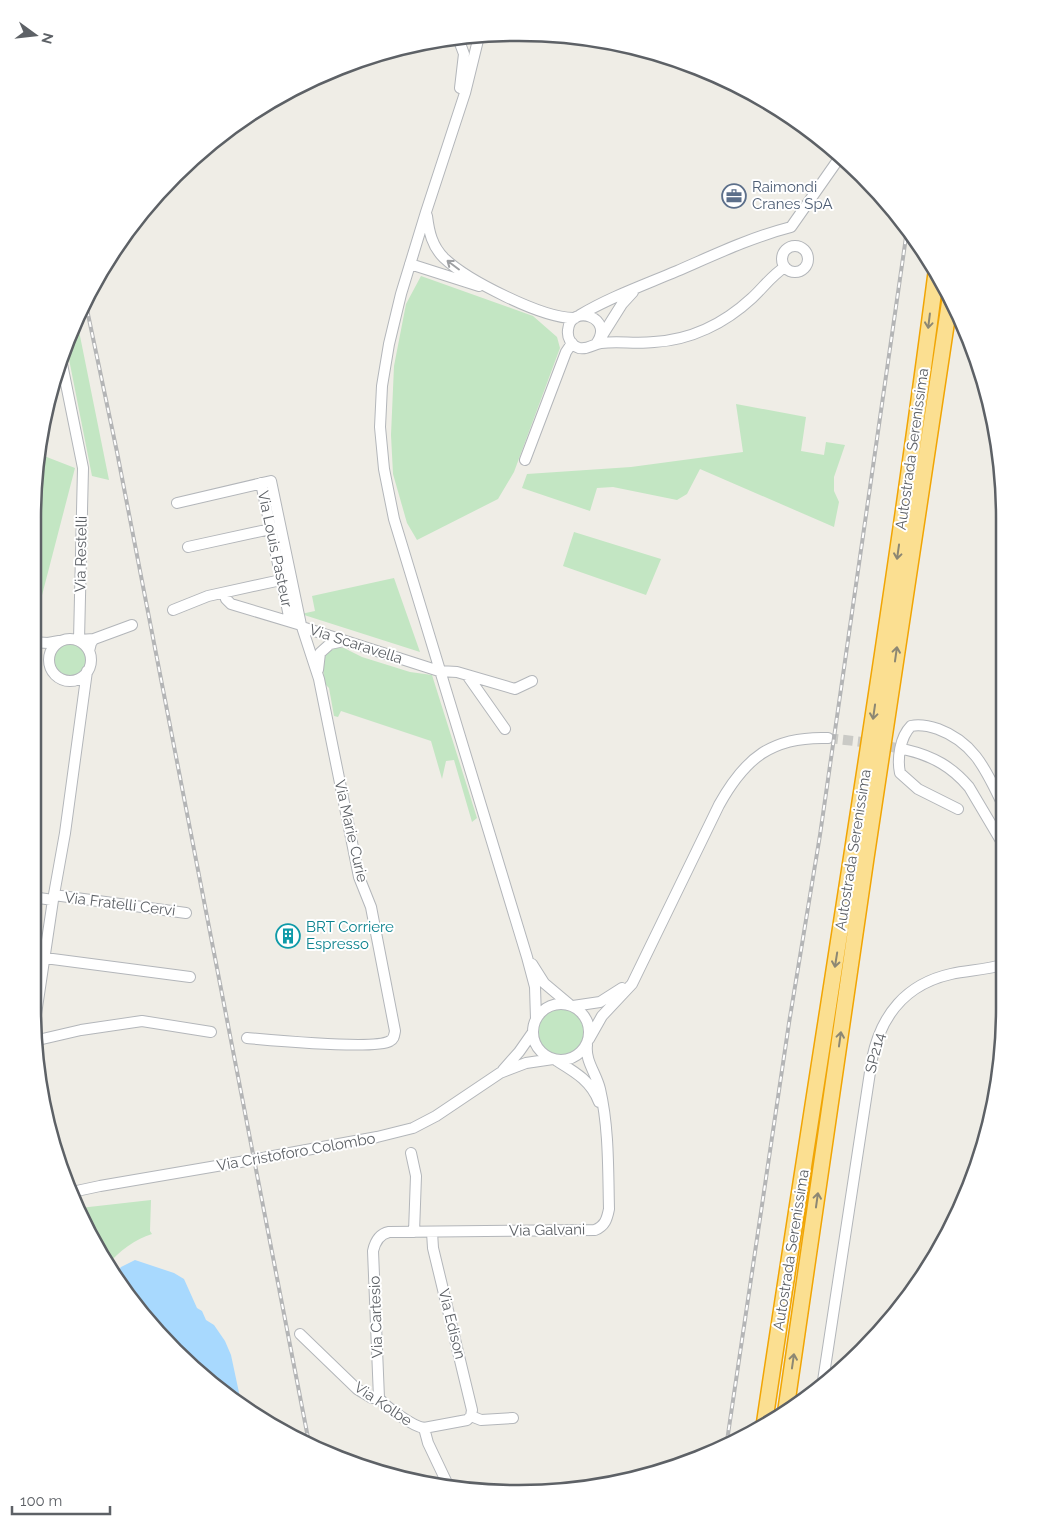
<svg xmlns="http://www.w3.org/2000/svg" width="1037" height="1526" font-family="Raleway,sans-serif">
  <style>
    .green { fill: #c3e6c3 }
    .water { fill: #a8d9fe }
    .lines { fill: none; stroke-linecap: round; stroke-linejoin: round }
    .minor-tunnel { stroke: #cacac6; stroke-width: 10; stroke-dasharray: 10 5; stroke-linecap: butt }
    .minor-casing { stroke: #b3b6ba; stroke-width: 12 }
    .highway-casing { stroke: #f1a504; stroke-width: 18 }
    .minor { stroke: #fff; stroke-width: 10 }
    .highway { stroke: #fbdf91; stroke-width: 15 }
    .rail-casing { stroke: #b4b5b6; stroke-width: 4 }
    .rail { stroke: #fff; stroke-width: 2; stroke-dasharray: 5.5; stroke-linecap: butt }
    .minor-bridge-casing { stroke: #b3b6ba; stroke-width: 12; stroke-linecap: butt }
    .minor-bridge { stroke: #fff; stroke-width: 10 }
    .oneway { stroke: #9ea0a3 }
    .oneway2 { stroke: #8c8773 }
    .labels { text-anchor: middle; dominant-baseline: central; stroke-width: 4; stroke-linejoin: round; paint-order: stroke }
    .service-label { font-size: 15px; fill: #4e5e75; stroke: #fff; text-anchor: start }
    .street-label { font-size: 15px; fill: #5d6166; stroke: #fff }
    .culture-label { font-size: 15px; fill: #0d838f; stroke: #fff; text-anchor: start }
    .rim { fill: none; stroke: #5d6166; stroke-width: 2.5 }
  </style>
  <rect width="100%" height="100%" fill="#efede6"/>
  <path class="green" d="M421 276 533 316 557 337 560 348 514 472 498 499 417 540 407 523 393 474 391 435 394 366 406 304Z
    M77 321 109 480 92 476 67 349Z
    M736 404 806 417 801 451 824 455 826 442 845 445 834 477V491L839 502 834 527 700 469 687 494 677 500 613 487 597 488 590 511 522 488 527 474 631 467 743 452Z
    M39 454 75 468 33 630 32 519Z
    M574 532 661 559 646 595 563 566Z
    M394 578 420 652 301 614 315 611 312 596Z
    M53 660a17 17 0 1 1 34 0a17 17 0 1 1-34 0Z
    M337 648H344L362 657 410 672 432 675 477 818 472 822 454 760 446 761 442 779 431 741 341 711 338 717 334 716 329 688 325 684C323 670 319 652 337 648Z
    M537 1033a24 24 0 1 1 48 0a24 24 0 1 1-48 0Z
    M992 1085 997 1087 994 1106 986 1103Z
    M151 1200 150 1231 152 1234C135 1239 120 1251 108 1264L80 1208Z"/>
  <path class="water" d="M135 1260 174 1273 184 1279 197 1308 202 1311 206 1320 214 1325 225 1341 231 1355 241 1402 244 1405 222 1393 115 1278 114 1276 121 1267Z"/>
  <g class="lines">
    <path class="minor-tunnel" d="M828 738 871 743 907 750"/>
    <g class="minor-casing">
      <path id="minor" d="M479 36 465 93 426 212 401 294 389 344 382 386 380 427 384 469 394 519 527 957 535 987 536 1019
        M458 38 464 54 460 88
        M427 216C429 232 432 246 444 258 467 280 543 319 575 318
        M782 259a13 13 0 1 1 26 0a13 13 0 1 1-26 0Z
        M410 264 479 286
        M580 315C610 297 644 285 677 271 714 255 752 237 791 227L840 157
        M600 339 622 304 633 292
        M596 344C616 317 570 303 568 330 567 338 571 345 579 348 588 350 593 344 601 343 618 341 636 344 654 342 691 340 725 323 752 298 763 288 772 275 785 267
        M62 364 83 468 79 640 94 639 91 643 89 651
        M525 460 566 352 572 343
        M261 483 290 621
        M177 503 271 481 301 625
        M188 547 275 528
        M224 593 226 599 231 604 301 625 302 627 439 671 457 672 515 689 532 681
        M173 610 208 596 281 580
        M49 660a21 21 0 1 1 42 0a21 21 0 1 1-42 0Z
        M94 639 132 625
        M32 642 48 643 59 641
        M318 670 320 653 330 644 344 641
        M467 675 505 729
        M907 750C933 756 952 767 969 787L1004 846
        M958 809 918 789 900 773C897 759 900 737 911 726 920 724 929 726 938 729 976 743 987 773 1004 807
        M54 895 186 913
        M32 897 53 900
        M45 958 190 977
        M532 964 544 983 569 1004
        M533 1032a28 28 0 1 1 56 0a28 28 0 1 1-56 0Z
        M573 1006 600 1002 622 988
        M35 1021 53 900 65 833 87 671
        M247 1038C269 1040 375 1050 390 1041 394 1039 394 1036 395 1031L371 907 359 877 319 679 302 627
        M589 1039 602 1016 632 984 719 805C745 758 772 736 828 738
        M38 1040 81 1030 142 1021 211 1032
        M557 1061C575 1072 591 1081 599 1102
        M503 1070 519 1052 533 1032
        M996 1084 997 1085
        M411 1153 416 1176 414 1232
        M268 1157 377 1137 413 1128 436 1116 500 1073 526 1063 553 1059
        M72 1192 100 1186 240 1162
        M432 1232 433 1248 472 1410 471 1416
        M300 1334 357 1389 372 1398H379C386 1407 412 1426 424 1428L428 1443 447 1483
        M823 1381 872 1059C881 1015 906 984 951 974 969 970 988 970 1004 964
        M379 1398 373 1251C375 1242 379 1234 389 1232L595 1230C605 1226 607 1219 609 1209 608 1169 609 1128 600 1089 596 1073 585 1061 587 1045
        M424 1428 467 1420 471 1416 481 1420 513 1418"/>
    </g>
    <g class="highway-casing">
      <path id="highway" d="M786 1409 866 858 950 299
        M764 1426C821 1042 886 659 936 273"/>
    </g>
    <use href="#minor" class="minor"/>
    <use href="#highway" class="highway"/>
    <g class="rail-casing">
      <path id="rail" d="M85 300 117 452 309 1443
        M727 1441 789 1023 820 835 907 230"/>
    </g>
    <use href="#rail" class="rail"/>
    <g class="minor-bridge-casing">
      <path id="minor-bridge" d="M240 1162 268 1157"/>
    </g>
    <use href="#minor-bridge" class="minor-bridge"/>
  </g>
  <defs><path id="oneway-shaft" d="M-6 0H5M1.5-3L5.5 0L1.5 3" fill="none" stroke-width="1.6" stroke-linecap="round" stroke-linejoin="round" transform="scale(1.25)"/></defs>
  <use class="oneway" href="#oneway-shaft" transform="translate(453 265) rotate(-143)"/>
  <g class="oneway2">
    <use href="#oneway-shaft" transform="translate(929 321) rotate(97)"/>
    <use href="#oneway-shaft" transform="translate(898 552) rotate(98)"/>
    <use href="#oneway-shaft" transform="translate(896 654) rotate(-82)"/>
    <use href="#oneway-shaft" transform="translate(874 712) rotate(98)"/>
    <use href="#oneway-shaft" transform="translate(836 960) rotate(99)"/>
    <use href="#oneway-shaft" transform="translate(840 1039) rotate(-82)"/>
    <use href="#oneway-shaft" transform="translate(817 1200) rotate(-82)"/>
    <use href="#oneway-shaft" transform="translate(793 1361) rotate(-82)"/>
  </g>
  <defs>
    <g id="office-ring" transform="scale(1.25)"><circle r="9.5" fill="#fff" stroke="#5c6f8a" stroke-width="1.5"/><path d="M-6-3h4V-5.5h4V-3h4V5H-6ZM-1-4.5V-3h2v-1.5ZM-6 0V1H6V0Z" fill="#5c6f8a"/></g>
    <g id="building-ring" transform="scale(1.25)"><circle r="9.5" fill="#fff" stroke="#0f9aa8" stroke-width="1.5"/><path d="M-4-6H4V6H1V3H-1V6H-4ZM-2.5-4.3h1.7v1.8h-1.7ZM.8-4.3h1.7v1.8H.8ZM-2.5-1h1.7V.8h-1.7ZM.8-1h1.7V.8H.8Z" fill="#0f9aa8"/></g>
  </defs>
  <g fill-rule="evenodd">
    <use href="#office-ring" x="734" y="196"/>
    <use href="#building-ring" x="288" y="936"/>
  </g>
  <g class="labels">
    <g class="service-label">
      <text x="752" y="187">Raimondi<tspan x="752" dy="17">Cranes SpA</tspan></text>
    </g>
    <g class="street-label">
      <text transform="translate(912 449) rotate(-82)">Autostrada Serenissima</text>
      <text transform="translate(275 549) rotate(78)">Via Louis Pasteur</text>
      <text transform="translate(81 554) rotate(-89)">Via Restelli</text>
      <text transform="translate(356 644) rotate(18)">Via Scaravella</text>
      <text transform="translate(351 831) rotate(77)">Via Marie Curie</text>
      <text transform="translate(853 850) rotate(-81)">Autostrada Serenissima</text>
      <text transform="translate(120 904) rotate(7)">Via Fratelli Cervi</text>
      <text transform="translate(875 1053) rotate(-76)">SP214</text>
      <text transform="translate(296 1152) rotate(-10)">Via Cristoforo Colombo</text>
      <text transform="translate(547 1230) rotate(-1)">Via Galvani</text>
      <text transform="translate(791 1250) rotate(-81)">Autostrada Serenissima</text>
      <text transform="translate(376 1317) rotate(-92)">Via Cartesio</text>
      <text transform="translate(452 1324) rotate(76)">Via Edison</text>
      <text transform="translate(383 1404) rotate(34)">Via Kolbe</text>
    </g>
    <g class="culture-label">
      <text x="306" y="927">BRT Corriere<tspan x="306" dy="17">Espresso</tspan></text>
    </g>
  </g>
  <path d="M0 0H1037V1526H0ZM518 41H519A477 477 0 0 1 996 518V1008A477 477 0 0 1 519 1485H518A477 477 0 0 1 41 1008V518A477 477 0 0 1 518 41Z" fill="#fff" fill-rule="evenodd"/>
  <path class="rim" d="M518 41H519A477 477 0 0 1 996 518V1008A477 477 0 0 1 519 1485H518A477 477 0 0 1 41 1008V518A477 477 0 0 1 518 41Z"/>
  <g transform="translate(35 35) rotate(105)" stroke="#ffffff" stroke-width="4" paint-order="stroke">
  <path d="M0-4L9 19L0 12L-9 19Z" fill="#5d6166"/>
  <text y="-8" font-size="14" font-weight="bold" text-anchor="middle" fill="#5d6166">N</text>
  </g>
  <path d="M12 1506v8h98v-8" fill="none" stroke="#5d6166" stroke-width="2.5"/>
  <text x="20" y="1506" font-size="15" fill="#5d6166" stroke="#ffffff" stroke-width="4" paint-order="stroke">100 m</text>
</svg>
